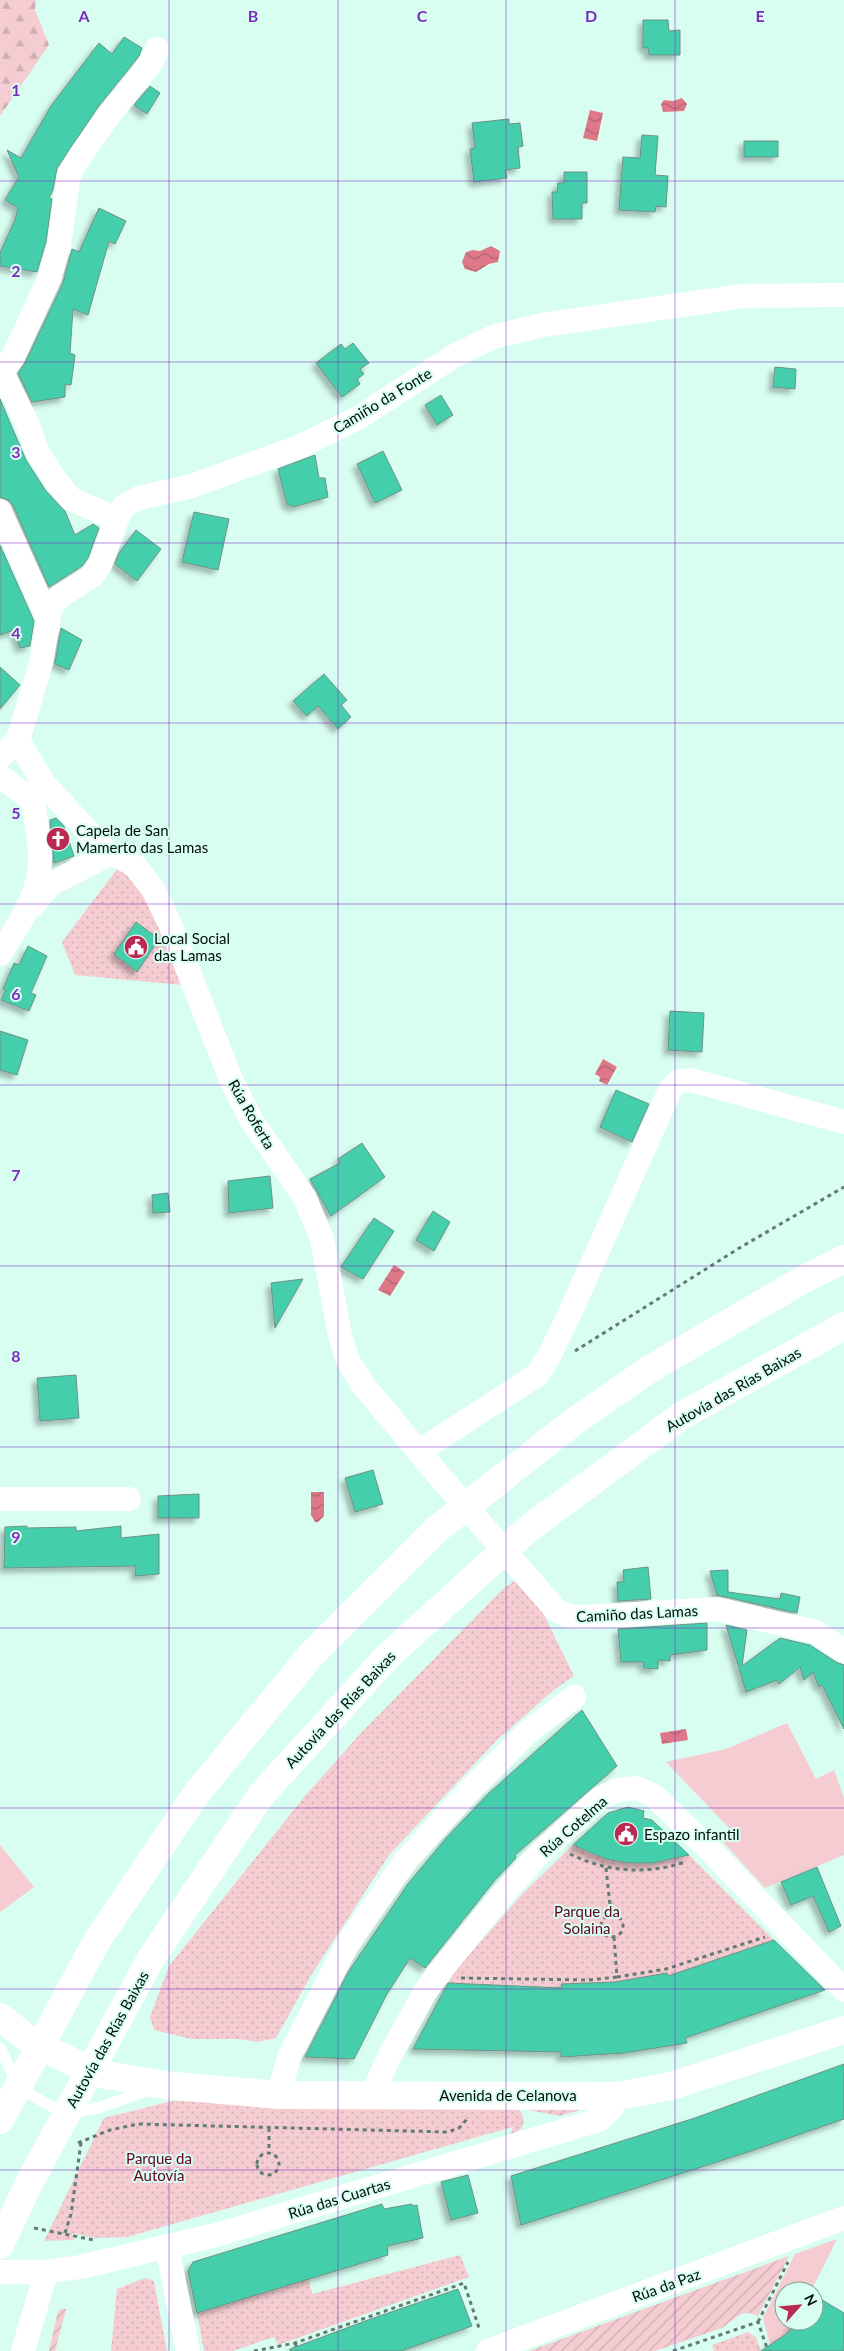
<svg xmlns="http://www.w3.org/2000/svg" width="844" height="2351" font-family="Lato,sans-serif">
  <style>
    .grass { fill: #f4ccd1 }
    .forest { fill: url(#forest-firs) }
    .park { fill: url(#park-dots) }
    .garden { fill: url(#garden-furrows) }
    .water { fill: url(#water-waves) }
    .building { fill: #45ceab; stroke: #6f9185; filter: url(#shadow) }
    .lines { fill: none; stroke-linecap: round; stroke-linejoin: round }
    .path { stroke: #647b73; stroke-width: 3; stroke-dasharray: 4 4; stroke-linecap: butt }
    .lane { stroke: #fff; stroke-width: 11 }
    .street { stroke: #fff; stroke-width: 24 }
    .secondary { stroke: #fff; stroke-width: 28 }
    .highway { stroke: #fff; stroke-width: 28 }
    .grid { fill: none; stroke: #7b2cbf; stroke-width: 1; stroke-opacity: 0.55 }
    .labels { text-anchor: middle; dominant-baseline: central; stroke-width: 4; stroke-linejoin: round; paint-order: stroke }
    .street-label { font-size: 15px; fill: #030e0a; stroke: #d8fef1 }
    .poi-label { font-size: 15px; fill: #030e0a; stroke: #d8fef1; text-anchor: start }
    .park-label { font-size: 15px; fill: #640324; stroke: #d8fef1 }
    .grid-label { font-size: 16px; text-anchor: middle; font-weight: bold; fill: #7b2cbf; stroke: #d8fef1; stroke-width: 4; stroke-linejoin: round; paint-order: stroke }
  </style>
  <defs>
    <pattern id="forest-firs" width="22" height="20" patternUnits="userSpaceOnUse" patternTransform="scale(1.25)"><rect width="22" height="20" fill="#f4ccd1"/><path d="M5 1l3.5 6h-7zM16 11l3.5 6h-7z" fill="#d0aeb2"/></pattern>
    <pattern id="park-dots" width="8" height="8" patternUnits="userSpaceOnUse" patternTransform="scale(1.25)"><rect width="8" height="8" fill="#f4ccd1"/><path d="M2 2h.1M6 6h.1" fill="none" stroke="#d0aeb2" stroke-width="1.8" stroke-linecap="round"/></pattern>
    <pattern id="garden-furrows" width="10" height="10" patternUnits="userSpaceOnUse" patternTransform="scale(1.25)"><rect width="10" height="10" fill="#f4ccd1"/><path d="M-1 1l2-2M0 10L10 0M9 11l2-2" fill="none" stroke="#d0aeb2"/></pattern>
    <pattern id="water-waves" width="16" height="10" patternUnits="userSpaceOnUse" patternTransform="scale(1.25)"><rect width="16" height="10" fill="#de7889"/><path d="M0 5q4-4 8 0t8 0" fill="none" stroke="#b2616e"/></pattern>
    <filter id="shadow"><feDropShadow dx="-4.5" dy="4.5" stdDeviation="2.5" flood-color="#0004"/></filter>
  </defs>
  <rect width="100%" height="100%" fill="#d8fef1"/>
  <path class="grass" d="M787 1723 816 1779 834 1770 844 1798V1855L765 1888 723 1842 733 1832 666 1762 726 1749Z
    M0 1845 34 1887 0 1912Z
    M837 2239 811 2291H784V2321H797L791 2333 771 2348 763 2318 795 2254Z"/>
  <path class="forest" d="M0 0H36L35 10 49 45 0 116Z"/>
  <path class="park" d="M120 865C152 889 170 948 183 985L75 975 62 942Z
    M516 1580 541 1609 574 1676 555 1689 496 1741 389 1855 310 1977 276 2038 258 2042 239 2039H191L154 2030 150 2017 169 1966 305 1796 360 1734 503 1589Z
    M573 1845C610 1865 648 1868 688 1854L774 1940 668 1976 615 1982 562 1984V1988L448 1983 454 1972 524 1892Z
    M172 2101 515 2106C523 2112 526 2120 521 2129L510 2135 513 2127 127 2237 95 2238 72 2233 74 2240 44 2241 104 2118Z
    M460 2255 469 2277 278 2345 274 2337 233 2351H204L197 2313 199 2310 308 2276 312 2294Z
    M145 2278 154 2281 167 2351H111L117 2289Z
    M748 2332 756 2337 761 2351H714L712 2345Z"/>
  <path class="garden" d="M529 2104 583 2109 560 2116 528 2110Z
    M789 2256 758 2316 750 2313 741 2314 722 2328 655 2351H529Z
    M61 2309H66L55 2351H49L58 2311Z"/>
  <path class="water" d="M682 98 687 104 684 111 663 112 661 104 664 100 673 101Z
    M590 110 603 113 597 141 583 138Z
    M491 246 500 251 498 262 489 264 476 272 465 269 462 262 466 252 473 250 480 251Z
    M603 1059 617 1067 607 1085 599 1081 600 1077 595 1074Z
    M394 1265 405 1272 390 1296 378 1290Z
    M311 1492H324V1516L318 1522H315L311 1515Z
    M686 1729 688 1740 662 1744 660 1733Z"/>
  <path class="building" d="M643 20H668L669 31 680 30V55H649L648 48H643Z
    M124 37 142 48 139 56 98 107 57 168 53 190 49 198 52 199 46 242 37 272 0 266V253L15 220 18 208 5 200 19 177 7 150 21 158 51 106 99 43 112 54Z
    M150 86 160 93 147 114 134 105Z
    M509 119V124L520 123 523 146 518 147 520 168 505 170 507 178 474 182 470 149 475 148 472 123Z
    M642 135 658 136 655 175 668 176 666 207 656 206 655 212 619 210 623 157 640 158Z
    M744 141H778V157H744Z
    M564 172H587V203H582V219H553L552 192H557L558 183H564Z
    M99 208 126 221 115 244 109 241 88 315 73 309 70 353 75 355 71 385 65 384V397L32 402 18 373 25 363 63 283 72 249 79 252Z
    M353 343 369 363 360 369 364 374 357 379 360 384 342 397 316 363 341 344 345 349Z
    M775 367 796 369 795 389 773 387Z
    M441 395 453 415 437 425 425 405Z
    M0 399 26 460 46 491 65 511 75 535 93 524 99 528 88 558 82 566 49 587 13 505 8 500 0 497Z
    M383 451 402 490 375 503 357 464Z
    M315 455 319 478H325L328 497 293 507 287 504 278 469Z
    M194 512 229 519 218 570 182 562Z
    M136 530 161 549 137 581 115 564 119 553Z
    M0 545 34 621 30 646 20 648 14 630 0 635Z
    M61 628 82 640 69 670 55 664Z
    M0 667 20 685 0 709Z
    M324 674 347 700 341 705 351 717 338 729 318 706 307 716 293 701Z
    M56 818 64 826 74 856 54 863 50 820Z
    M136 922 159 939 137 972 114 954Z
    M28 946 47 956 31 993 36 995 29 1011 1 1000 6 990 3 989 14 963 19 965Z
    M670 1011 704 1013 702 1052 668 1050Z
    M0 1031 28 1040 17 1075 0 1070Z
    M616 1090 649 1104 632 1142 600 1127Z
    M362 1143 385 1177 331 1216 310 1179 340 1163 338 1159Z
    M270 1176 273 1208 229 1213 228 1181Z
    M168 1193 170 1212 153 1213 152 1195Z
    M433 1211 450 1222 434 1251 416 1240Z
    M374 1218 394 1231 363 1279 341 1267Z
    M303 1279 275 1328 271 1283Z
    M76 1375 79 1418 40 1421 37 1378Z
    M373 1470 383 1504 355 1512 345 1478Z
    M199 1494V1518H158V1496Z
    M27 1526V1528L76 1527V1531L121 1526V1538L159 1534V1574L135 1576 136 1566 4 1568 5 1527Z
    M648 1567 651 1599 618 1601 617 1582H624L623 1570Z
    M728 1570V1592L780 1599 781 1593 800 1597 797 1613 717 1595 710 1571Z
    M707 1623V1650L670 1655V1661L658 1660V1669L644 1668 643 1662H621L618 1629Z
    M726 1625 747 1630 742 1666 780 1638 810 1645 836 1662 844 1665V1729L822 1685 819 1687 813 1672 804 1680 800 1667 779 1684 777 1680 746 1692Z
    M582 1710 617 1766 515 1855 516 1858 495 1880 425 1968 410 1958 387 1994 354 2059 305 2057 349 1971 408 1884 447 1837 489 1793Z
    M628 1807 644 1811 643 1818 652 1820 689 1855 653 1863H629L606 1859 573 1845 608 1813Z
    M817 1867 841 1926 829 1932 813 1896 791 1905 781 1882Z
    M774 1940 825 1990 685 2038 687 2043 624 2053 561 2057V2052L413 2049 448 1983 562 1988 561 1984 615 1982 667 1973 668 1976Z
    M844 2064V2119L751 2151 521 2225 511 2176 695 2118Z
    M468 2175 478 2213 451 2220 441 2182Z
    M382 2204 384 2209 412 2204 413 2206 417 2205 423 2238 387 2246 388 2255 197 2313 188 2271 193 2262Z
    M458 2289 472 2326 401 2351H290V2349L368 2320Z
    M814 2295 844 2313V2351H761L789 2332 794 2321H814Z"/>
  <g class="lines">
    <path class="path" d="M575 1351 741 1247 844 1187
      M570 1854C606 1872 647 1875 685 1862
      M606 1868 611 1914
      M601 1926a11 11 0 1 1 22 0a11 11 0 1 1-22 0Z
      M614 1937 617 1977 666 1969 765 1937
      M461 1978 589 1980 617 1977
      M269 2128V2153
      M78 2143 110 2130 138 2124 447 2132 459 2128 468 2118
      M257 2164a11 11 0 1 1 22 0a11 11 0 1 1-22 0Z
      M34 2228 94 2240
      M65 2233 71 2214 81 2143
      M758 2322 788 2262
      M295 2343 298 2351
      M254 2351 295 2343 464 2283 480 2331
      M673 2351 758 2322 768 2351"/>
    <path class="lane" d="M0 2048 14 2077 31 2095 60 2111 77 2112 98 2108 153 2089"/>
    <path class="street" d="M0 511 48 618
      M117 519 71 499 57 482 38 453 27 423 2 372 13 357 50 277 59 245 69 175 80 156 109 115 151 63 157 49
      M18 740 44 784 109 854 120 857 135 866 153 889 170 924 232 1082 252 1121 305 1198 322 1239 340 1335 348 1361 364 1386 429 1464 555 1609 568 1616 584 1617 717 1609 816 1632 844 1651
      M0 757 18 740 41 663 51 606 59 597 92 576 100 565 117 519 124 506 139 498 192 486 301 446 358 418 454 356 493 337 543 325 743 296 844 295
      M0 776 33 801
      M33 905 51 884 109 854
      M0 954C19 924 42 892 40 855 40 837 35 819 33 801L44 784
      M418 1452 537 1375 548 1358 568 1317 671 1088 679 1081 691 1080 844 1122
      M0 1499H129
      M278 2095 290 2055 348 1943 406 1860 471 1789 529 1731 574 1697
      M372 2095 389 2057 425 1992 437 1975 503 1894 539 1854 599 1799 617 1790 636 1788 653 1795 704 1844 844 1990
      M167 2247 188 2351
      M0 2272H46L80 2267 216 2235 599 2120 611 2109 617 2096
      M23 2351 46 2272
      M488 2351 844 2218"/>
    <path class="secondary" d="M0 2017 32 2042 95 2073 164 2085 278 2095 617 2096 671 2086 844 2030"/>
    <path class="highway" d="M0 2120 98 1939 197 1793 311 1655 436 1530 576 1420 650 1369 804 1279 844 1259
      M0 2245 28 2185 150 1960 261 1795 388 1656 528 1529 681 1416 844 1326"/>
  </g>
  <path class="grid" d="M169 0V2351M338 0V2351M506 0V2351M675 0V2351M0 181H844M0 362H844M0 543H844M0 723H844M0 904H844M0 1085H844M0 1266H844M0 1447H844M0 1628H844M0 1808H844M0 1989H844M0 2170H844"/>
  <defs>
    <g id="church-disc" transform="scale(1.25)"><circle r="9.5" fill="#b92951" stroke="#d8fef1"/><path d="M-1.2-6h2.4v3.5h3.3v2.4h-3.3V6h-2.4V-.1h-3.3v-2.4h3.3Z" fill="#fff"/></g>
    <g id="civic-disc" transform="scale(1.25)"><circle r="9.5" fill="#b92951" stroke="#d8fef1"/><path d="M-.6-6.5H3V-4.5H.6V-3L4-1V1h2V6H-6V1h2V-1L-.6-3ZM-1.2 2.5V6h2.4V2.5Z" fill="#fff"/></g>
  </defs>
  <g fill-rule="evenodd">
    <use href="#church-disc" x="58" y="839"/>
    <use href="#civic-disc" x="136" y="947"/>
    <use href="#civic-disc" x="626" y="1834"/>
  </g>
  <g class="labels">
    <g class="street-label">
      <text transform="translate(382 400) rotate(-31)">Camiño da Fonte</text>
      <text transform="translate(252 1114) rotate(60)">Rúa Roferta</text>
      <text transform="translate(733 1389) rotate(-30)">Autovía das Rías Baixas</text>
      <text transform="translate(637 1613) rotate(-3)">Camiño das Lamas</text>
      <text transform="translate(340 1709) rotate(-47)">Autovía das Rías Baixas</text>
      <text transform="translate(573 1826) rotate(-41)">Rúa Cotelma</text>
      <text transform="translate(107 2039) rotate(-61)">Autovía das Rías Baixas</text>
      <text x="508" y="2095">Avenida de Celanova</text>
      <text transform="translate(339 2198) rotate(-17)">Rúa das Cuartas</text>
      <text transform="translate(666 2285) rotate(-20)">Rúa da Paz</text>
    </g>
    <g class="poi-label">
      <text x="76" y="830">Capela de San<tspan x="76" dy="17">Mamerto das Lamas</tspan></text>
      <text x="154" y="938">Local Social<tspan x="154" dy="17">das Lamas</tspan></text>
      <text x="644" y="1834">Espazo infantil</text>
    </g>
    <g class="park-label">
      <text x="587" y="1911">Parque da<tspan x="587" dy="17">Solaina</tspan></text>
      <text x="159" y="2158">Parque da<tspan x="159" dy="17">Autovía</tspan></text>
    </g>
  </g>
  <g class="grid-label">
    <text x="84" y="22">A</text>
    <text x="253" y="22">B</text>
    <text x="422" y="22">C</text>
    <text x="591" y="22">D</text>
    <text x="760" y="22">E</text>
    <text x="16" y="96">1</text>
    <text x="16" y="277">2</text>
    <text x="16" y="458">3</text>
    <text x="16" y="639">4</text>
    <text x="16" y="819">5</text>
    <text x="16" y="1000">6</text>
    <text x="16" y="1181">7</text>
    <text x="16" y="1362">8</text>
    <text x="16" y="1543">9</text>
  </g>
  <g transform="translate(799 2306) rotate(63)"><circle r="24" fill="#d8fef1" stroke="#839e95"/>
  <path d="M0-4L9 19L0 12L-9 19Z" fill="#b92951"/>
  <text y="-8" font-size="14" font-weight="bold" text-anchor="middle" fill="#030e0a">N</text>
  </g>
</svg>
